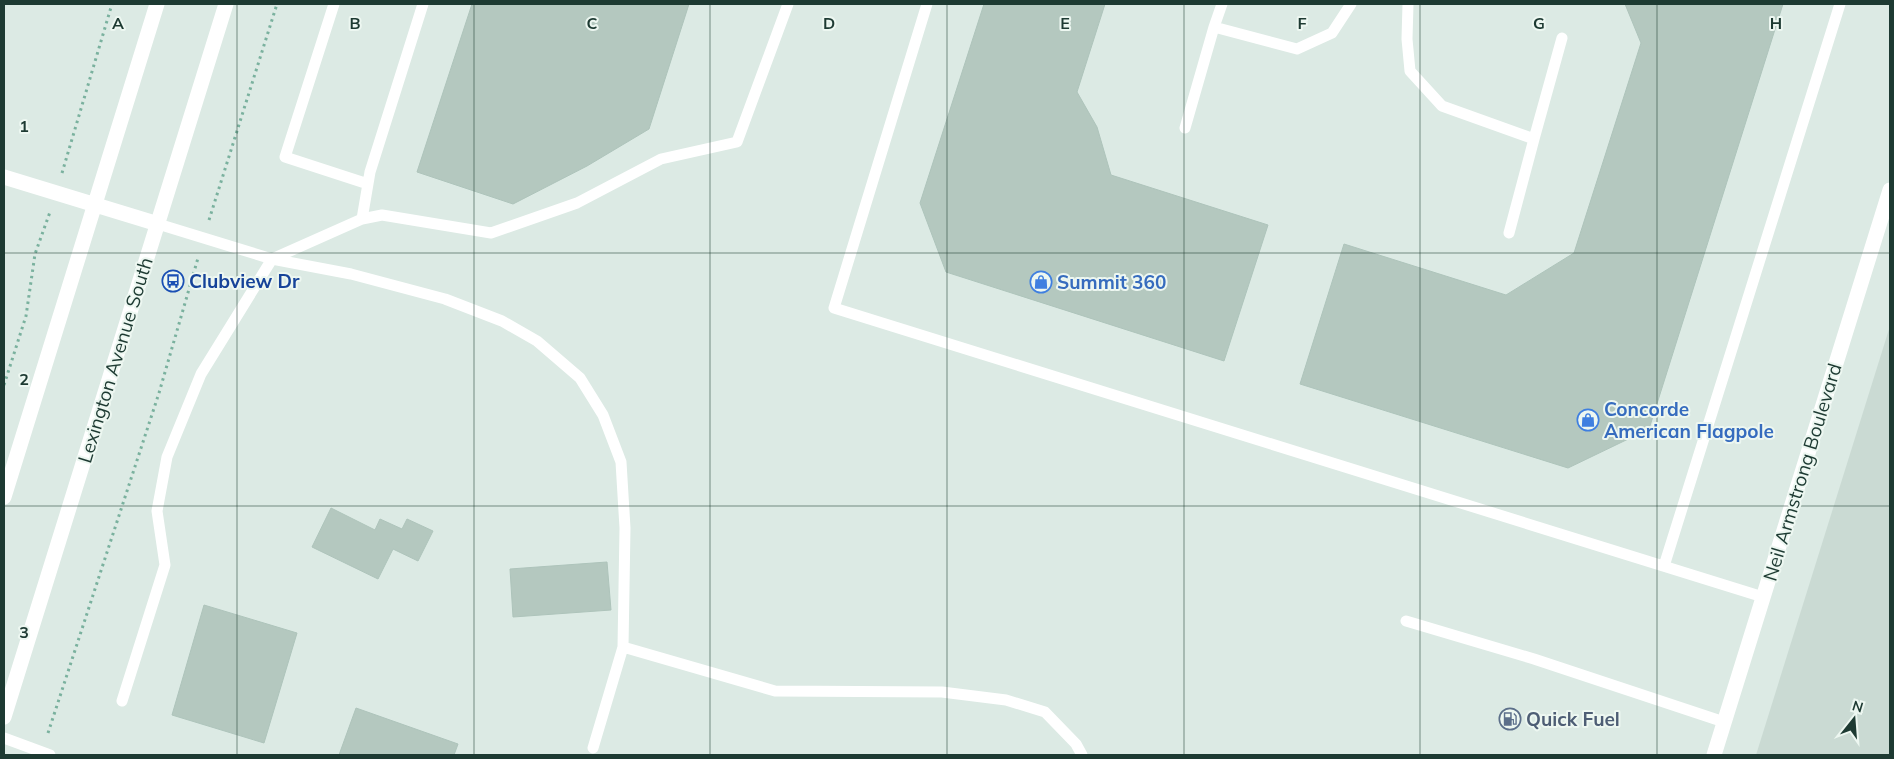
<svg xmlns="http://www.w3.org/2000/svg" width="1894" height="759" font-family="Mulish,sans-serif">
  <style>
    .built { fill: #cadad3 }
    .building { fill: #b4c8bf; stroke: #aec4bb }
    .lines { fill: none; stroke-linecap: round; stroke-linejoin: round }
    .path { stroke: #7ab19e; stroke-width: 3; stroke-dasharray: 2.5 4; stroke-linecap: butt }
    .lane { stroke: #fff; stroke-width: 11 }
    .secondary { stroke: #fff; stroke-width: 15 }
    .grid { fill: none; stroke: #1d3a32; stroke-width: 1; stroke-opacity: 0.55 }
    .labels { text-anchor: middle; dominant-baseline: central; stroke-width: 4; stroke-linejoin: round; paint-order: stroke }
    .transit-label { font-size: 19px; font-weight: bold; fill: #164399; stroke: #edf7f1; text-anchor: start }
    .shop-label { font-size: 19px; font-weight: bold; fill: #366cbe; stroke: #edf7f1; text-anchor: start }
    .street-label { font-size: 19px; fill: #1d3a32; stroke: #edf7f1 }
    .service-label { font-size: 19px; font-weight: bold; fill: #4e5e75; stroke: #edf7f1; text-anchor: start }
    .grid-label { font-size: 16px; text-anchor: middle; font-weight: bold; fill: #1d3a32; stroke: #edf7f1; stroke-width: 4; stroke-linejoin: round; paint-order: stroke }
  </style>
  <rect width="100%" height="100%" fill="#dceae4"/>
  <path class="built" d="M1890 326V755H1756Z"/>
  <path class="building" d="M472 4H689L649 129 587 166 513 204 417 172Z
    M984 4H1105L1077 92 1097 127 1111 175 1268 225 1224 361 946 272 920 203Z
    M1625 4H1783L1649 429 1568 468 1300 384 1344 244 1506 295 1574 253 1641 43Z
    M331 508 375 530 380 519 402 529 407 519 433 531 418 561 393 549 378 579 312 547Z
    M607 562 611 610 513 617 510 569Z
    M204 605 297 633 264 743 172 715Z
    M356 708 458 744 454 755H339Z"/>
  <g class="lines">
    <path class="path" d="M62 173 112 4
      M209 220 277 4
      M4 385 26 316 35 254 50 212
      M48 733 159 393 198 258"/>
    <path class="lane" d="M334 4 285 157 368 184
      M927 4 834 308 1763 597
      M1222 4 1214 27 1297 49 1332 33 1351 4
      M1408 4 1407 39 1410 71 1442 106 1534 139 1562 38
      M1185 128 1214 27
      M362 219 382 215 491 233 577 203 661 159 737 142 788 4
      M1509 233 1534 139
      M272 259 351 274 445 299 502 321 537 341 580 378 603 415 621 462 625 528 623 647 593 748
      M272 259 362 219 370 172 423 4
      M1664 566 1840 4
      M1406 621 1534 659 1724 722
      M623 647 775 691 942 692 1006 700 1045 712 1076 744 1082 755
      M122 701 165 565 157 511 167 457 201 374 272 259 158 224
      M4 738 50 755"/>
    <path class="secondary" d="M4 177 158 224
      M4 497 157 4
      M4 717 226 4
      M1714 755 1890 190"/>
  </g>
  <path class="grid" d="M237 4V755M474 4V755M710 4V755M947 4V755M1184 4V755M1420 4V755M1657 4V755M4 253H1890M4 506H1890"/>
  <defs>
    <g id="bus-ring" transform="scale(1.125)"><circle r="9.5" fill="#edf7f1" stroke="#1a4fb4" stroke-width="1.5"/><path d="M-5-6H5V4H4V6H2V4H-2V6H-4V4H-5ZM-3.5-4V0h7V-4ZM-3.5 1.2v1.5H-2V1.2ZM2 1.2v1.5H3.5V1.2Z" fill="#1a4fb4"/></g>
    <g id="shop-ring" transform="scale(1.125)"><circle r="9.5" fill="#edf7f1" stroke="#3f7fe0" stroke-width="1.5"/><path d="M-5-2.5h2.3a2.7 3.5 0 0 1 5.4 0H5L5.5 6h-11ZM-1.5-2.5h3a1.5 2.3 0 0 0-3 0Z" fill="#3f7fe0"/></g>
    <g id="fuel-ring" transform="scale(1.125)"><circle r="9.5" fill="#edf7f1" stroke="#5c6f8a" stroke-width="1.5"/><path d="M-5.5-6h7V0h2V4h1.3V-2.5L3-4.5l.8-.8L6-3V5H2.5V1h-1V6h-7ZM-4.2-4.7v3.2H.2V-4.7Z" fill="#5c6f8a"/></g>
  </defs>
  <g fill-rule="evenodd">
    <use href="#bus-ring" x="173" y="281"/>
    <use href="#shop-ring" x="1041" y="282"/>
    <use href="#shop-ring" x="1588" y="420"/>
    <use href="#fuel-ring" x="1510" y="719"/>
  </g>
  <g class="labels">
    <g class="transit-label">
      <text x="189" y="281">Clubview Dr</text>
    </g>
    <g class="shop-label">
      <text x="1057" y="282">Summit 360</text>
      <text x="1604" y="409">Concorde<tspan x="1604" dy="22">American Flagpole</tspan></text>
    </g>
    <g class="street-label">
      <text transform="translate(115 360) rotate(-73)">Lexington Avenue South</text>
      <text transform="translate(1802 472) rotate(-73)">Neil Armstrong Boulevard</text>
    </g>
    <g class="service-label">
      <text x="1526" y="719">Quick Fuel</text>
    </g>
  </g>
  <g class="grid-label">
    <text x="118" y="29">A</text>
    <text x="355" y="29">B</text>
    <text x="592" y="29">C</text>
    <text x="829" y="29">D</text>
    <text x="1065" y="29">E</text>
    <text x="1302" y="29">F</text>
    <text x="1539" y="29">G</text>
    <text x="1776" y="29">H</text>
    <text x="24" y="132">1</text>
    <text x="24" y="385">2</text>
    <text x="24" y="638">3</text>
  </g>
  <rect width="1894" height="759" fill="none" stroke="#1d3a32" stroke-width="10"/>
  <g transform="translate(1854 719) rotate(17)" stroke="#edf7f1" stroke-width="4" paint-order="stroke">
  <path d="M0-4L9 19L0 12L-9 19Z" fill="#1d3a32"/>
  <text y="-8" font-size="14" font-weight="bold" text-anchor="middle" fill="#1d3a32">N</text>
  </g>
</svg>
